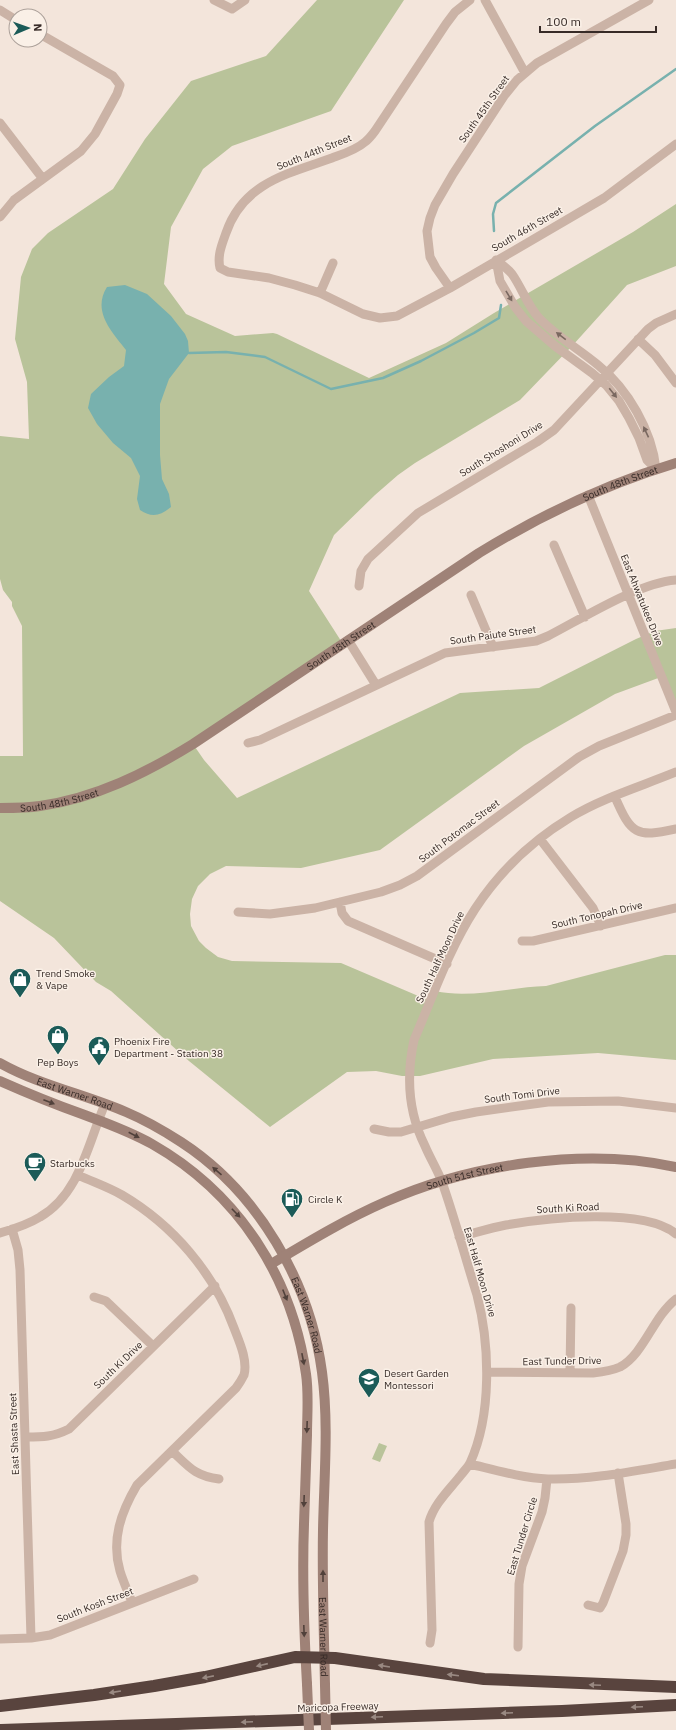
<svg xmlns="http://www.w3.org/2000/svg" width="676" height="1730" font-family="'IBM Plex Sans',sans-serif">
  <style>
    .green { fill: #b9c39a }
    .water { fill: #78b1ae }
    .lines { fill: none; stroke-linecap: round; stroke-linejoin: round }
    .stream { stroke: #78b1ae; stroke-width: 2.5 }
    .street { stroke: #cbb3a6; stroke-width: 9 }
    .secondary { stroke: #9f8277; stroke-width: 10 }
    .highway { stroke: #59443e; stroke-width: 12 }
    .secondary-bridge { stroke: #9f8277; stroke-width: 10 }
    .oneway { fill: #7a6860 }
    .oneway2 { fill: #51413b }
    .oneway3 { fill: #998982 }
    .labels { text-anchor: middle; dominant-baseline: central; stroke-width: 3; stroke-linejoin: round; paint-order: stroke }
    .street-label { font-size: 10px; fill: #372b27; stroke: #faf0e7 }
    .poi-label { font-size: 10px; fill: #372b27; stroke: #faf0e7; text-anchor: start }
  </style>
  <rect width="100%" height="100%" fill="#f3e5db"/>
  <path class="green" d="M317 0H404L331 111 232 146 203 169 171 227 164 284 186 314 235 336 273 333 277 334 369 378 446 343 494 313 633 232 676 204V266L627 285 573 345 520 400 415 463 398 475 375 495 334 535 309 591 343 644 193 744 204 760 237 798 460 693 539 688 636 639 655 631 676 628V706L661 677 615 694 524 746 380 850 301 868 226 866 210 874 198 886 192 899 190 914 191 926 199 941 206 948 218 957 232 961 341 963 430 1001 435 991C470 999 511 987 546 986L665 955H676V1060L598 1053 493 1059 420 1076H402L376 1071 347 1072 270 1127 189 1061 111 991 96 982 54 938 0 901V756H23L22 626 12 606V602L3 590 0 579V436L29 439 27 382 15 339 21 277 32 249 48 233 113 189 145 139 191 81 266 56Z
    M379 1443 387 1446 380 1462 372 1459Z"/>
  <path class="water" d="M125 285 147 294 171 316 185 334 188 341 189 353 169 379 160 404V455L162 479 169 494 171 507C160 516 152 518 140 510L137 499 140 476 131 458 113 443 97 424 88 408 91 394 109 377 124 366 126 350C111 331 92 311 107 287Z"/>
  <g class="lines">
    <path class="stream" d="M494 231 493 214 496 203 595 126 676 69
      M189 353 226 352 265 357 331 389 383 378 421 361 474 333 499 318 501 305"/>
    <path class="street" d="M214 0 232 9 245 0
      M470 0 455 12 446 24 375 131C372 135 369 139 365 142 356 150 343 154 332 158 287 174 243 183 226 233 222 244 217 256 220 268L228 272 269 278 295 285 320 293 363 314 380 318 397 316 450 288 604 198 676 144
      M485 0 525 73
      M0 10 16 20
      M0 123 43 179
      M0 217 14 200 81 151 95 134 117 94 120 85 113 76 40 34
      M496 260 500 281 515 307 526 321 555 346 592 373 606 385 619 401 629 418 639 438 647 460 656 469
      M496 260C501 264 508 269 512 274 522 288 527 305 539 318 556 336 579 349 598 365 628 389 652 431 656 469
      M450 288 436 268 430 257 427 231 430 218 435 205 453 174 504 96 517 80 537 63 649 0
      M320 293 333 263
      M638 339 655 355 676 383
      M588 495 676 712
      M554 545 585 617
      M359 586 361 571 368 559 418 513 537 442 554 430 648 329 656 323 676 314
      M471 595 493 647
      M348 640 376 685
      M248 743 260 740 445 653 536 641 548 636C583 618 638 583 676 580
      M615 797C631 834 636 838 676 829
      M540 839 593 908 601 926
      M340 902 342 913 348 921 447 964
      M238 912 270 914 315 908 381 892 400 885 417 876 579 757 599 746 676 715
      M522 941H533L676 908
      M374 1129 389 1132H401L451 1117 476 1112 548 1102 618 1101 676 1108
      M78 1175C93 1182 108 1187 122 1195 173 1225 214 1273 234 1328 239 1341 248 1360 244 1375 242 1379 239 1384 236 1388L137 1485C121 1512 111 1540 120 1571 123 1581 128 1592 132 1602
      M12 1229 18 1250 20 1270 31 1638
      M0 1233C14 1229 27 1225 40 1217 80 1194 88 1143 105 1104
      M459 1237C475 1233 490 1228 506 1225 546 1218 644 1207 676 1234
      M94 1297 106 1301 153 1346
      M487 1372 593 1373C602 1372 611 1371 620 1367 644 1354 653 1317 676 1299
      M570 1373 571 1308
      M26 1437C43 1437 53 1437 69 1429L215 1286
      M172 1451C189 1467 195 1476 219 1479
      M470 1464C495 1470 522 1478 548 1479 591 1480 634 1471 676 1464
      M588 1605 600 1608 603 1603 623 1551 626 1535V1524L618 1473
      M0 1639 31 1638 50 1635 194 1579
      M430 1643 432 1630 429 1522C434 1504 449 1490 461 1475 464 1471 468 1467 470 1463 492 1415 490 1345 477 1295 465 1257 455 1219 442 1182 437 1169 430 1158 425 1146 408 1112 406 1077 414 1040 433 996 449 949 475 909 499 872 533 840 571 817 602 798 642 786 676 772
      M518 1647 519 1584 522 1566 542 1512 545 1498 547 1479"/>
    <g class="secondary">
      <path id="s1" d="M0 808C13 808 27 808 40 806 96 798 146 773 193 744L479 553C541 515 606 484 676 463"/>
      <path id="s2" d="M0 1063C39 1085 84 1094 126 1112 145 1120 164 1131 181 1142 258 1192 310 1282 322 1372 329 1424 324 1478 323 1530 322 1582 324 1633 325 1685"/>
      <path d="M0 1081C27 1093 54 1104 82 1114 106 1123 129 1131 152 1144 238 1193 292 1276 306 1374 309 1394 307 1415 307 1435 306 1465 305 1494 304 1524 302 1577 304 1631 307 1684"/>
      <path id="s3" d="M271 1264C308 1242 346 1219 385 1202 471 1164 584 1147 676 1167"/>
    </g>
    <path class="highway" d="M0 1706 94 1695 154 1686 205 1677 295 1657 335 1658 484 1679 676 1687
      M1 1730 562 1711 676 1705"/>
    <path class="secondary-bridge" d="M307 1684 309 1730
      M325 1685 326 1730"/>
  </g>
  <defs><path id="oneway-solid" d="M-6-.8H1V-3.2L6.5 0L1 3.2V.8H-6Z"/></defs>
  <g class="oneway">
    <use href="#oneway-solid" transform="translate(509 296) rotate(59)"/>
    <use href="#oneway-solid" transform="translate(561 336) rotate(-143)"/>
    <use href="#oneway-solid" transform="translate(613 393) rotate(51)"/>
    <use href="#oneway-solid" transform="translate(646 432) rotate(-115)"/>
  </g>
  <g class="oneway2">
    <use href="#oneway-solid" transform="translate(49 1102) rotate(21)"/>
    <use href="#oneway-solid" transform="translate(134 1135) rotate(27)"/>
    <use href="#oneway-solid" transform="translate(217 1171) rotate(-139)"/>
    <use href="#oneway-solid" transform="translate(236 1213) rotate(46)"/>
    <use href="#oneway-solid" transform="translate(285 1295) rotate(68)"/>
    <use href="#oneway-solid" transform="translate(303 1359) rotate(79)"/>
    <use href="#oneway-solid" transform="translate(307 1427) rotate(92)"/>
    <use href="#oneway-solid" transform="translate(304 1501) rotate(92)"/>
    <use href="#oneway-solid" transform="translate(323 1576) rotate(-90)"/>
    <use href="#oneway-solid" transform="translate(304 1631) rotate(88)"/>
  </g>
  <g class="oneway3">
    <use href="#oneway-solid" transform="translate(262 1665) rotate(167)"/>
    <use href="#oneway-solid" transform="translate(384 1666) rotate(-171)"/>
    <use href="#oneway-solid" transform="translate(453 1675) rotate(-173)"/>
    <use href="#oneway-solid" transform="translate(208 1677) rotate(169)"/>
    <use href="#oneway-solid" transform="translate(595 1685) rotate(-177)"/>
    <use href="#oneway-solid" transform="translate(115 1692) rotate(171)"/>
    <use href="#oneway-solid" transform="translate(637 1707) rotate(178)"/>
    <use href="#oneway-solid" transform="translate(507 1713) rotate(178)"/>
    <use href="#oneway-solid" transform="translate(377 1717) rotate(178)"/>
    <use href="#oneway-solid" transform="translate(247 1722) rotate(178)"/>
  </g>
  <defs>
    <g id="shop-pin" transform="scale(1.15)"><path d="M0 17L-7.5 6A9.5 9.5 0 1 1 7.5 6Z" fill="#1b5b58" stroke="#faf0e7"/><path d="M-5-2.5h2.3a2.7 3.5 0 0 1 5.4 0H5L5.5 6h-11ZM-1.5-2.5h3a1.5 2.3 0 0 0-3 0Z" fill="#fff"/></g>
    <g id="civic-pin" transform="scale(1.15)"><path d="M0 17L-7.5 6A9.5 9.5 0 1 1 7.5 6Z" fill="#1b5b58" stroke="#faf0e7"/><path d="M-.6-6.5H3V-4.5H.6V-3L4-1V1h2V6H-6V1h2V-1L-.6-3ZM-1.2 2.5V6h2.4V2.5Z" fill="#fff"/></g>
    <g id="cafe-pin" transform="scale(1.15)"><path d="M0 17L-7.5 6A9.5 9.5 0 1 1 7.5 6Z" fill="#1b5b58" stroke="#faf0e7"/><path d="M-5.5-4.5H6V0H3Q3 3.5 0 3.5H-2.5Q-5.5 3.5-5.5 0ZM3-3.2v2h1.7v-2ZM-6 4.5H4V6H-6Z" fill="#fff"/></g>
    <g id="fuel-pin" transform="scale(1.15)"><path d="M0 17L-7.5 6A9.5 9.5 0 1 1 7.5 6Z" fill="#1b5b58" stroke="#faf0e7"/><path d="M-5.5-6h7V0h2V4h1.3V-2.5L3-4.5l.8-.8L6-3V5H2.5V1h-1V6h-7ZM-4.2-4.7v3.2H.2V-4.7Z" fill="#fff"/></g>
    <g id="school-pin" transform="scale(1.15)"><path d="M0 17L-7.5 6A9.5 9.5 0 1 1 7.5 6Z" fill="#1b5b58" stroke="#faf0e7"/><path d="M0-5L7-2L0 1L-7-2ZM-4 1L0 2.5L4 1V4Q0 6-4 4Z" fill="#fff"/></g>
  </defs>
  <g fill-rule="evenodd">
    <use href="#shop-pin" x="20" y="979"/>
    <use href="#shop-pin" x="58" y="1036"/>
    <use href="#civic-pin" x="99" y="1047"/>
    <use href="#cafe-pin" x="35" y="1163"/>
    <use href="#fuel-pin" x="292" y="1199"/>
    <use href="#school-pin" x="369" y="1379"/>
  </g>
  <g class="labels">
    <g class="street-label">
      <text transform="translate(484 109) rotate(-55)">South 45th Street</text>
      <text transform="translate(314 152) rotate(-22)">South 44th Street</text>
      <text transform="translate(527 229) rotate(-30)">South 46th Street</text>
      <text transform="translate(501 449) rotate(-32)">South Shoshoni Drive</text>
      <text stroke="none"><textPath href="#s1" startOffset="708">South 48th Street</textPath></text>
      <text transform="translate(642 600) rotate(68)">East Ahwatukee Drive</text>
      <text transform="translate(493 635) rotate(-8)">South Paiute Street</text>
      <text stroke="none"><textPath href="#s1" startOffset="384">South 48th Street</textPath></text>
      <text stroke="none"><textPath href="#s1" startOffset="60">South 48th Street</textPath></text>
      <text transform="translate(459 831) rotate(-37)">South Potomac Street</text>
      <text transform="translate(597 915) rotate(-13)">South Tonopah Drive</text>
      <text transform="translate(440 957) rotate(-65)">South Half Moon Drive</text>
      <text stroke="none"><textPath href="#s2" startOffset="81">East Warner Road</textPath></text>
      <text transform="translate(522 1095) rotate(-7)">South Tomi Drive</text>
      <text stroke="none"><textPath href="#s3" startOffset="214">South 51st Street</textPath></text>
      <text transform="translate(568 1208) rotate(-3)">South Ki Road</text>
      <text transform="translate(480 1272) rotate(74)">East Half Moon Drive</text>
      <text stroke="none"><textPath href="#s2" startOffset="417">East Warner Road</textPath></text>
      <text transform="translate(562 1361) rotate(-1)">East Tunder Drive</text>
      <text transform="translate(118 1365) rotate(-44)">South Ki Drive</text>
      <text transform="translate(14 1434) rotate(-92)">East Shasta Street</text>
      <text transform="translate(522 1536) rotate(-73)">East Tunder Circle</text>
      <text transform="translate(95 1605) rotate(-21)">South Kosh Street</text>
      <text stroke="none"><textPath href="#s2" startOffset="741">East Warner Road</textPath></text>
      <text transform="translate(338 1707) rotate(-2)">Maricopa Freeway</text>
    </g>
    <g class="poi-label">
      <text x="36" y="973">Trend Smoke<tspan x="36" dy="12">&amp; Vape</tspan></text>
      <text x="114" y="1041">Phoenix Fire<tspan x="114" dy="12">Department - Station 38</tspan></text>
      <text x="58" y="1062" text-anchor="middle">Pep Boys</text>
      <text x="50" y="1163">Starbucks</text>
      <text x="308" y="1199">Circle K</text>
      <text x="384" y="1373">Desert Garden<tspan x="384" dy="12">Montessori</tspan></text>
    </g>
  </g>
  <g transform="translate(28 28) rotate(88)"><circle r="19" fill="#faf0e7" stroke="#aca19a"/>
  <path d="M0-3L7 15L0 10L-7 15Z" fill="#1b5b58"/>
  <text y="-6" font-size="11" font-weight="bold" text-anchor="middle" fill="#372b27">N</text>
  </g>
  <path d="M540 26v6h116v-6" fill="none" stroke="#372b27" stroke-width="2"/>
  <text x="546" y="26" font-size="12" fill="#372b27" stroke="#faf0e7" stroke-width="3" paint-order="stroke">100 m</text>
</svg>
